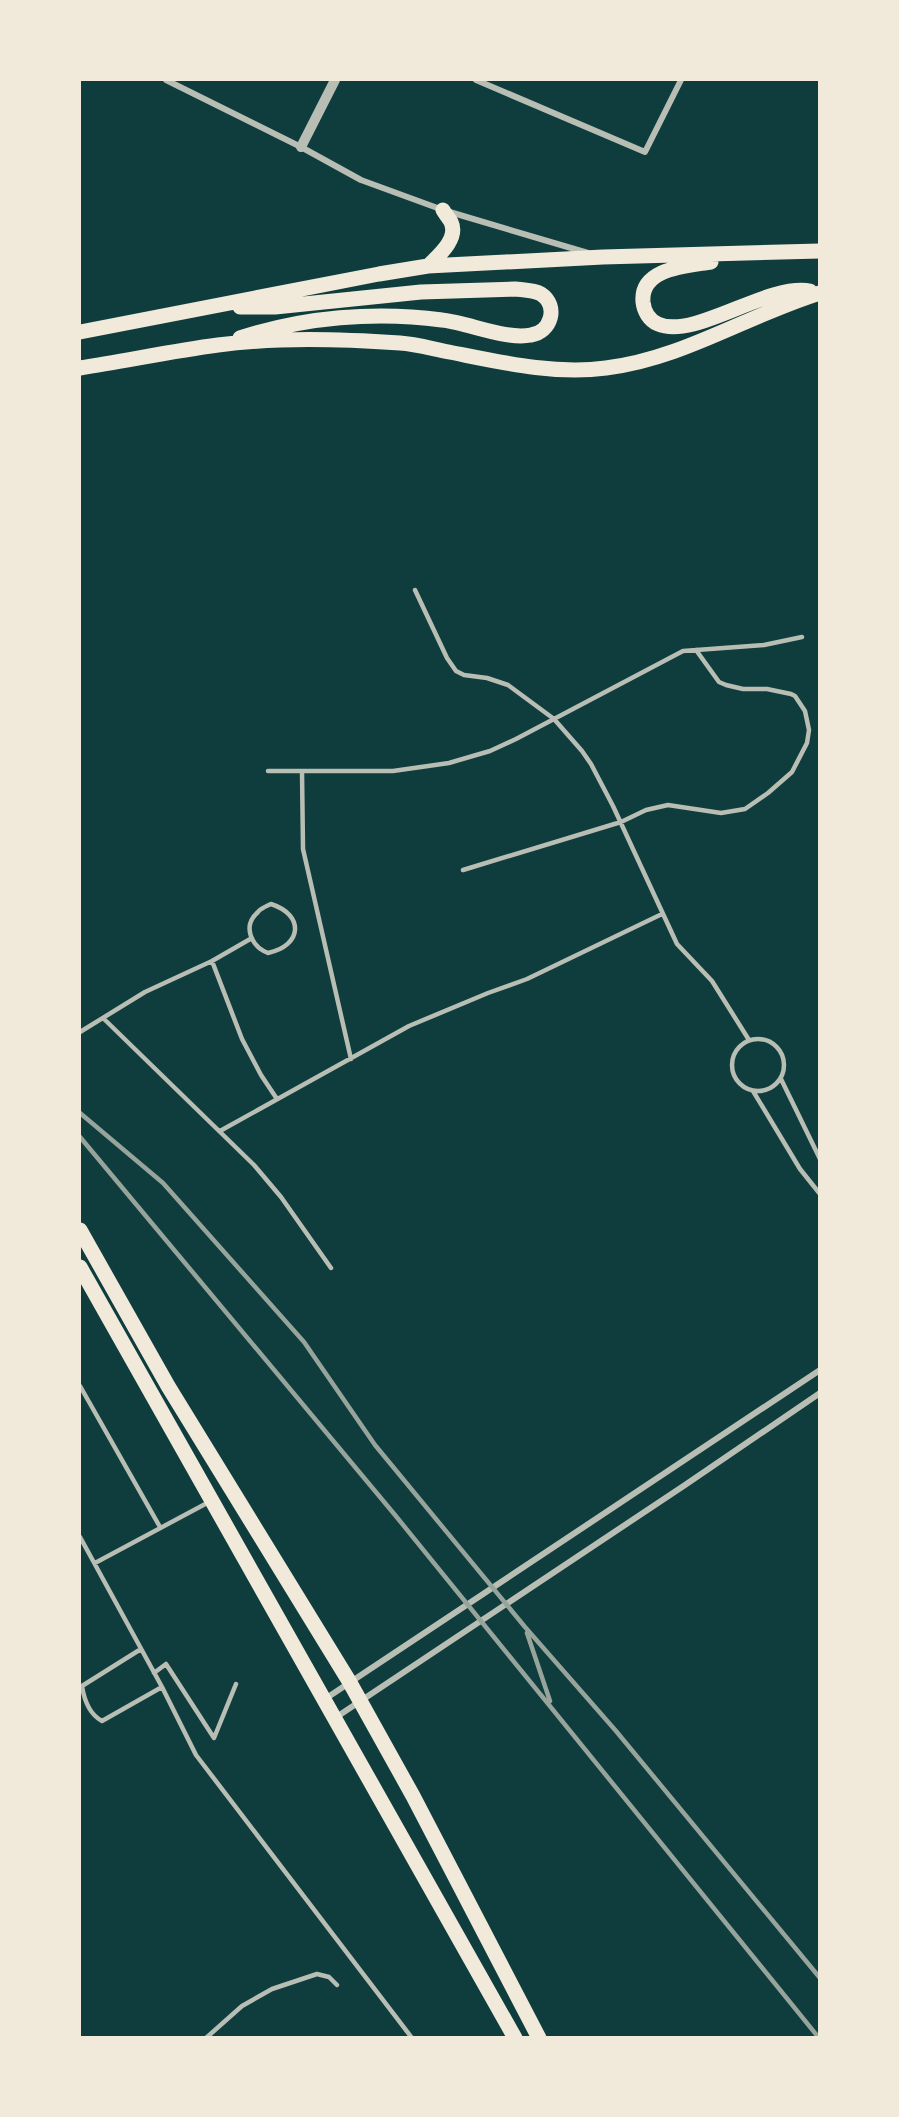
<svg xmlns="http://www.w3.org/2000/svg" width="899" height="2117" font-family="Karla,sans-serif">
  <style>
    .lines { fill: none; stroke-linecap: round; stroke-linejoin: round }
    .service { stroke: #b8beb3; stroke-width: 4.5 }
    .minor { stroke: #b8beb3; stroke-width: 6 }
    .tertiary { stroke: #b8beb3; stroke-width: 10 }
    .primary { stroke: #f1e9da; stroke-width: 15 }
    .rail { stroke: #97a49c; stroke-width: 4.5 }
  </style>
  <rect width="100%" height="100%" fill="#0f3d3e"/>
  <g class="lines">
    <path class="service" d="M415 590 447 658 456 671 464 675 487 678 508 685 554 719 582 751 591 764 613 806 677 944 712 981 749 1040
      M268 771H393L449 763 490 751 516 739 683 651 764 645 802 637
      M302 771 303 849 351 1059
      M463 870 621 822 646 810 668 805 721 813 745 809 768 793 792 772 807 743 809 730 805 711 795 696 791 694 767 689H743L726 685 719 682 696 650
      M271 904C305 915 302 946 268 953 251 946 242 926 258 912 261 908 267 906 271 904Z
      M212 961 242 1039 261 1075 277 1099
      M103 1018 254 1165 281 1197 331 1268
      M80 1032 145 992 212 961 252 938
      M732 1065a26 26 0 1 1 52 0a26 26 0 1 1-52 0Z
      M781 1079 820 1159
      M753 1091 800 1169 820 1194
      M220 1131 409 1026 488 993 527 979 662 914
      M80 1386 160 1527
      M80 1537 162 1687 196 1755 412 2038
      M95 1563 209 1502
      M141 1649 82 1686C84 1699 89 1714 102 1721L162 1687
      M154 1673 166 1664 214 1738 236 1684
      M206 2038 242 2006 272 1989 317 1974 329 1977 337 1985"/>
    <path class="minor" d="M166 80 301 147 361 180 443 210 588 253
      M476 80 645 152 681 80
      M325 1699 820 1370
      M335 1718 685 1485 820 1393"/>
    <path class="tertiary" d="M301 147 335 80"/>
    <path class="primary" d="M711 262C687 266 640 268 643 302 644 311 649 320 658 324 695 340 767 283 810 291
      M428 266C438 256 459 239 451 222 449 218 445 214 443 210
      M80 332 379 274 428 266 603 257 820 251
      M240 338C304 317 375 311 442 320 469 323 506 340 531 335 551 332 559 306 541 294 534 290 523 290 515 289L421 292 275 307H240
      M80 368C126 361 172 351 218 345 278 337 340 339 400 343 416 344 433 349 449 352 500 362 554 375 606 368 682 359 748 315 820 293
      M80 1230 168 1386 349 1681 413 1796 539 2038
      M80 1267 515 2038"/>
    <path class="rail" d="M80 1113 163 1183 304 1342 375 1445 525 1627 616 1731 820 1978
      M80 1137 395 1515 819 2038
      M527 1633 550 1701"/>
  </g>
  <rect width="899" height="2117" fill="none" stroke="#f1e9da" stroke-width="162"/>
</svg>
